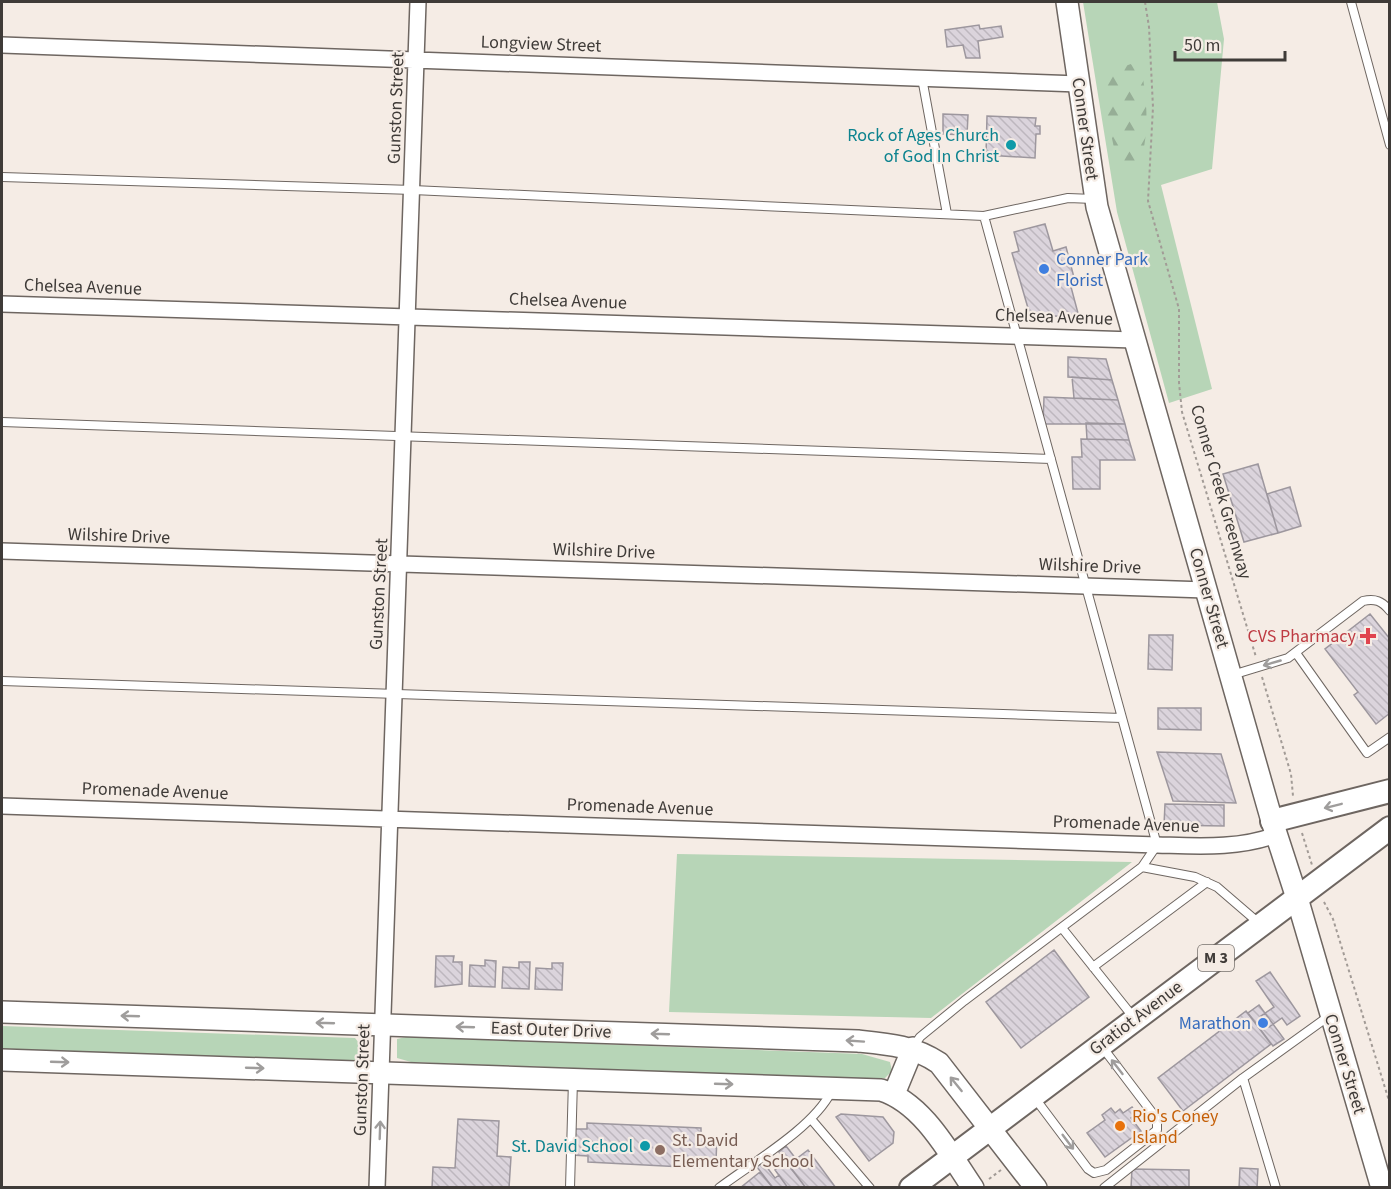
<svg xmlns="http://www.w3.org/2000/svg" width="1391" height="1189" font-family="'Source Sans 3',sans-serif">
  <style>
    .green { fill: #b7d5b7 }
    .forest { fill: url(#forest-firs) }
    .building { fill: url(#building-back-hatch); stroke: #9d979e; stroke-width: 1.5 }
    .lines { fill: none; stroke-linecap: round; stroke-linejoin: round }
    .lane-casing { stroke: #6e6661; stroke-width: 10 }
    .street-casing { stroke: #6e6661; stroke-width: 18 }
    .secondary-casing { stroke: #6e6661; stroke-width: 24 }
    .primary-casing { stroke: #6e6661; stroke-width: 26 }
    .path { stroke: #a29b96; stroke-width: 2; stroke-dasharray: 3 3; stroke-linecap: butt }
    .lane { stroke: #fff; stroke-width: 8 }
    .street { stroke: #fff; stroke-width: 15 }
    .secondary { stroke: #fff; stroke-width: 21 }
    .primary { stroke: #fff; stroke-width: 22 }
    .oneway { stroke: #9f9d9c }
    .culture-dot { fill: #0f9aa8; stroke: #f5ece5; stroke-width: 2 }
    .shop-dot { fill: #3f7fe0; stroke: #f5ece5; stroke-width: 2 }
    .health-dot { fill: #e0444e; stroke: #f5ece5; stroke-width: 2 }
    .food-dot { fill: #e8710a; stroke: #f5ece5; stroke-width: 2 }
    .education-dot { fill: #8d6e63; stroke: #f5ece5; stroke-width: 2 }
    .labels { text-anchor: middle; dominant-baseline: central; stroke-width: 4.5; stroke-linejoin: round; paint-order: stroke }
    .shield { fill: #f5ece5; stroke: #76706c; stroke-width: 1.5 }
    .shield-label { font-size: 16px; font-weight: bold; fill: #3f3b38 }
    .street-label { font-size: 18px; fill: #3f3b38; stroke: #f5ece5 }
    .culture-label { font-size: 18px; fill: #0d838f; stroke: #f5ece5; text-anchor: end }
    .shop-label { font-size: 18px; fill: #366cbe; stroke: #f5ece5; text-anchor: start }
    .health-label { font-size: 18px; fill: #be3a42; stroke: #f5ece5; text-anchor: end }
    .food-label { font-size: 18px; fill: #c56008; stroke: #f5ece5; text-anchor: start }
    .education-label { font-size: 18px; fill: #785e54; stroke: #f5ece5; text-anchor: start }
  </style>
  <defs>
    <pattern id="forest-firs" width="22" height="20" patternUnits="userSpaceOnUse" patternTransform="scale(1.5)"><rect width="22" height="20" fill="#b7d5b7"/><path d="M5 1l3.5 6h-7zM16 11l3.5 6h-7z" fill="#96ae96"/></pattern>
    <pattern id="building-back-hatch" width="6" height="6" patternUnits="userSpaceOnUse" patternTransform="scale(1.5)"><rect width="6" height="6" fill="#dbd4dc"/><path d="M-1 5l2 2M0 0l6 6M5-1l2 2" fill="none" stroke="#bdb7be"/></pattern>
  </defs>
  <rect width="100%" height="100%" fill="#f5ece5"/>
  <path class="green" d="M1083 2H1217L1224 39 1212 169 1161 185 1212 389 1169 403 1117 212Z
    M677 854 1132 862 931 1018 669 1012Z
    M2 1026 355 1038 359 1043V1057L354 1061 2 1050Z
    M406 1037 862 1054 890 1062 892 1071 885 1078 867 1079 411 1062 397 1058V1039Z"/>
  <path class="forest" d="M1131 64 1142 72C1148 108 1150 142 1135 176H1120L1100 82 1107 72Z"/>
  <path class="building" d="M979 25 980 29 1001 26 1003 37 978 41 980 58H966L963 45 947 47 945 30Z
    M943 114 968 115 967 135 943 134Z
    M987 116 1036 118 1035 126H1040V134H1036L1035 158 986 155Z
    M1045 224 1053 251 1066 247 1076 285 1071 287 1079 317 1030 315 1012 253 1019 251 1014 232Z
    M1068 357 1106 359 1112 380 1068 377Z
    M1072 377 1112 380 1118 400 1074 398Z
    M1044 397 1118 400 1125 424H1043Z
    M1086 423 1125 424 1129 440 1087 439Z
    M1081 439 1129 440 1135 460H1100V489H1073L1072 457H1082Z
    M1258 464 1278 533 1244 542 1223 474Z
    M1290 487 1301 526 1278 533 1267 494Z
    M1370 614 1390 639V713L1376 724 1354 695 1358 692 1325 649Z
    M1149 635H1173L1172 670 1148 669Z
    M1158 708H1201V730L1158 729Z
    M1157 752 1221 754 1236 803 1173 801Z
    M1165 804 1224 805V826L1164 825Z
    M1054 950 1089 997 1021 1048 986 1002Z
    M436 956H454L453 962H462V984L435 987Z
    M485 960 496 961 495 987 469 986 470 965 485 966Z
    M519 962H530L529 989 502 988 503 967 519 968Z
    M552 963H563L562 990 535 989 536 968 552 969Z
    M1270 972 1300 1016 1287 1025 1282 1018 1269 1027 1261 1016 1274 1007 1256 981Z
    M1259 1005 1284 1039 1273 1046 1248 1013Z
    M1246 1011 1271 1044 1183 1111 1158 1078Z
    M1132 1107 1137 1114 1131 1118 1141 1131 1105 1157 1087 1133 1105 1120 1102 1115 1111 1108 1115 1113 1120 1109 1123 1113Z
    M841 1114 883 1117 894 1132 893 1143 869 1161 836 1117Z
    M458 1119 499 1121 497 1156 511 1157 509 1188H432L433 1167 455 1168Z
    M587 1123 701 1128V1137L717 1138 716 1160 702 1159V1168L588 1162V1156L572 1155 574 1129H587Z
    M786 1146 796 1159 808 1150 836 1188H806L779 1152Z
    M763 1162 775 1178 779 1175 788 1188H773L757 1167Z
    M786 1162 806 1188H788L775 1170Z
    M1240 1168 1258 1169 1257 1188H1239Z
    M1132 1169 1189 1170V1188H1131Z
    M760 1172 773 1188H740Z"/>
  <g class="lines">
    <g class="lane-casing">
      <path id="lane" d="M1351 2 1390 145
        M922 78 947 214
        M2 177 413 190 984 216 1068 198 1094 199
        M2 422 1051 459
        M1296 653 1367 753 1390 737
        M1232 675 1288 658 1363 601C1375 598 1382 601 1390 611
        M2 681 1122 718
        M1142 867 1195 877 1217 887 1260 924
        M1062 928 1134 1018
        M1093 967 1207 882
        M914 1046 920 1037 964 1001 1142 867 1157 845 984 216
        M1243 1078 1276 1188
        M1034 1097 1088 1169 1094 1173 1106 1170 1157 1130V1119L1103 1048
        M811 1119 870 1188
        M570 1188 573 1080
        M719 1188C752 1163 813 1128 831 1092
        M1104 1188 1243 1078 1329 1016"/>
    </g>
    <g class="street-casing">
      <path id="street" d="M2 45 1079 84
        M2 304 1134 340
        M2 551 1206 590
        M2 806 1157 845C1198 846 1238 849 1276 835
        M377 1188 418 2"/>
    </g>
    <g class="secondary-casing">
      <path id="secondary" d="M1067 2 1097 207 1272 821 1297 898 1382 1188
        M2 1012 858 1041C888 1044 914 1046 939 1063L1036 1188
        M2 1060 881 1090C923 1103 949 1153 973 1188
        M894 1094 913 1048"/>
    </g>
    <g class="primary-casing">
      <path id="primary" d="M1272 821 1390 791
        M911 1188 1390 828"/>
    </g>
    <path class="path" d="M1145 2 1149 27 1153 107 1148 201 1179 309V383L1182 412 1256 657
      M1262 677 1291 774 1293 796
      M1302 833 1312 865
      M1324 902 1333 919 1390 1104
      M989 1179 1001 1170"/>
    <use href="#lane" class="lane"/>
    <use href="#street" class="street"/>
    <use href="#secondary" class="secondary"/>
    <use href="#primary" class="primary"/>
  </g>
  <defs><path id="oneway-shaft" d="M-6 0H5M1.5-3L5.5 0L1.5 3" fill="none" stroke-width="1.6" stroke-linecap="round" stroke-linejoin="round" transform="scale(1.5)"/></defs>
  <g class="oneway">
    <use href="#oneway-shaft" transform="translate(1272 663) rotate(164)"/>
    <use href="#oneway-shaft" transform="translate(1333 806) rotate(166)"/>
    <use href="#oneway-shaft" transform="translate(130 1016) rotate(-178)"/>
    <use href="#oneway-shaft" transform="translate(325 1023) rotate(-178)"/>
    <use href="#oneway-shaft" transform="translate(465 1027) rotate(-178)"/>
    <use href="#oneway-shaft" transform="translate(660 1034) rotate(-178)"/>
    <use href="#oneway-shaft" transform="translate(855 1041) rotate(-176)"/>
    <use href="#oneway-shaft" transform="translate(60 1062) rotate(2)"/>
    <use href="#oneway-shaft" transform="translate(1117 1067) rotate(-128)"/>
    <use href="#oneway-shaft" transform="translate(255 1068) rotate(2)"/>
    <use href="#oneway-shaft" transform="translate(724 1084) rotate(2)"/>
    <use href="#oneway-shaft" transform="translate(956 1084) rotate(-129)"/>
    <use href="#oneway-shaft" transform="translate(380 1130) rotate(-88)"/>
    <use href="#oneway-shaft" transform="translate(1068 1142) rotate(53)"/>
  </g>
  <g class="culture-dot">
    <circle cx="1011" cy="145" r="6"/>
    <circle cx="645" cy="1146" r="6"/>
  </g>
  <g class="shop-dot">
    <circle cx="1044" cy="269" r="6"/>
    <circle cx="1263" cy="1023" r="6"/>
  </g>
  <path class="health-dot" d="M1365 627h6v6h6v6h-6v6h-6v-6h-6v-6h6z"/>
  <circle class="food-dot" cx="1120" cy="1126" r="6"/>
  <circle class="education-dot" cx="660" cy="1150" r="6"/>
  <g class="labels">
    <rect class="shield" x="1198" y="945" width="36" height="26" rx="4.5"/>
    <g class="shield-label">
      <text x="1216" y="958">M 3</text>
    </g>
    <g class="street-label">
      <text transform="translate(541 44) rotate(2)">Longview Street</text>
      <text transform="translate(396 108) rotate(-88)">Gunston Street</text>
      <text transform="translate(1085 129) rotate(82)">Conner Street</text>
      <text transform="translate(83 287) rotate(2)">Chelsea Avenue</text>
      <text transform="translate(568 301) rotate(2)">Chelsea Avenue</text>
      <text transform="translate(1054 317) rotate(2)">Chelsea Avenue</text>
      <text transform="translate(1221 492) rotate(74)">Conner Creek Greenway</text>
      <text transform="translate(119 536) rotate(2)">Wilshire Drive</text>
      <text transform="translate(604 551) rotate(2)">Wilshire Drive</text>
      <text transform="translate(1090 566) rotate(2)">Wilshire Drive</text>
      <text transform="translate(379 594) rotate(-87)">Gunston Street</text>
      <text transform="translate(1209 598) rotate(74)">Conner Street</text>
      <text transform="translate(155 791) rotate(2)">Promenade Avenue</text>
      <text transform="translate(640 807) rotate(2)">Promenade Avenue</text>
      <text transform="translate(1126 824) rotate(2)">Promenade Avenue</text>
      <text transform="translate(1136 1018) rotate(-37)">Gratiot Avenue</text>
      <text transform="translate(551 1030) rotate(2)">East Outer Drive</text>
      <text transform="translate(1345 1064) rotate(73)">Conner Street</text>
      <text transform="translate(362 1080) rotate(-88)">Gunston Street</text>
    </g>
    <g class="culture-label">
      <text x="999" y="135">Rock of Ages Church<tspan x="999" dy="21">of God In Christ</tspan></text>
      <text x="633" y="1146">St. David School</text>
    </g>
    <g class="shop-label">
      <text x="1056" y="259">Conner Park<tspan x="1056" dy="21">Florist</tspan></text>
      <text x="1251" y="1023" text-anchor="end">Marathon</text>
    </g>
    <g class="health-label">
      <text x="1356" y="636">CVS Pharmacy</text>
    </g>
    <g class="food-label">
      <text x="1132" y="1116">Rio's Coney<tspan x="1132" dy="21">Island</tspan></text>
    </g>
    <g class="education-label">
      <text x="672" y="1140">St. David<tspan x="672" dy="21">Elementary School</tspan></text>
    </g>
  </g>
  <rect width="1391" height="1189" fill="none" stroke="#3f3b38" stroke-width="6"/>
  <path d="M1175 51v9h110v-9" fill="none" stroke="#3f3b38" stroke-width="3"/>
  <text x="1184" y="51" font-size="18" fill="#3f3b38" stroke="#f5ece5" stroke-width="4.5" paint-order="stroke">50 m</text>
</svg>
